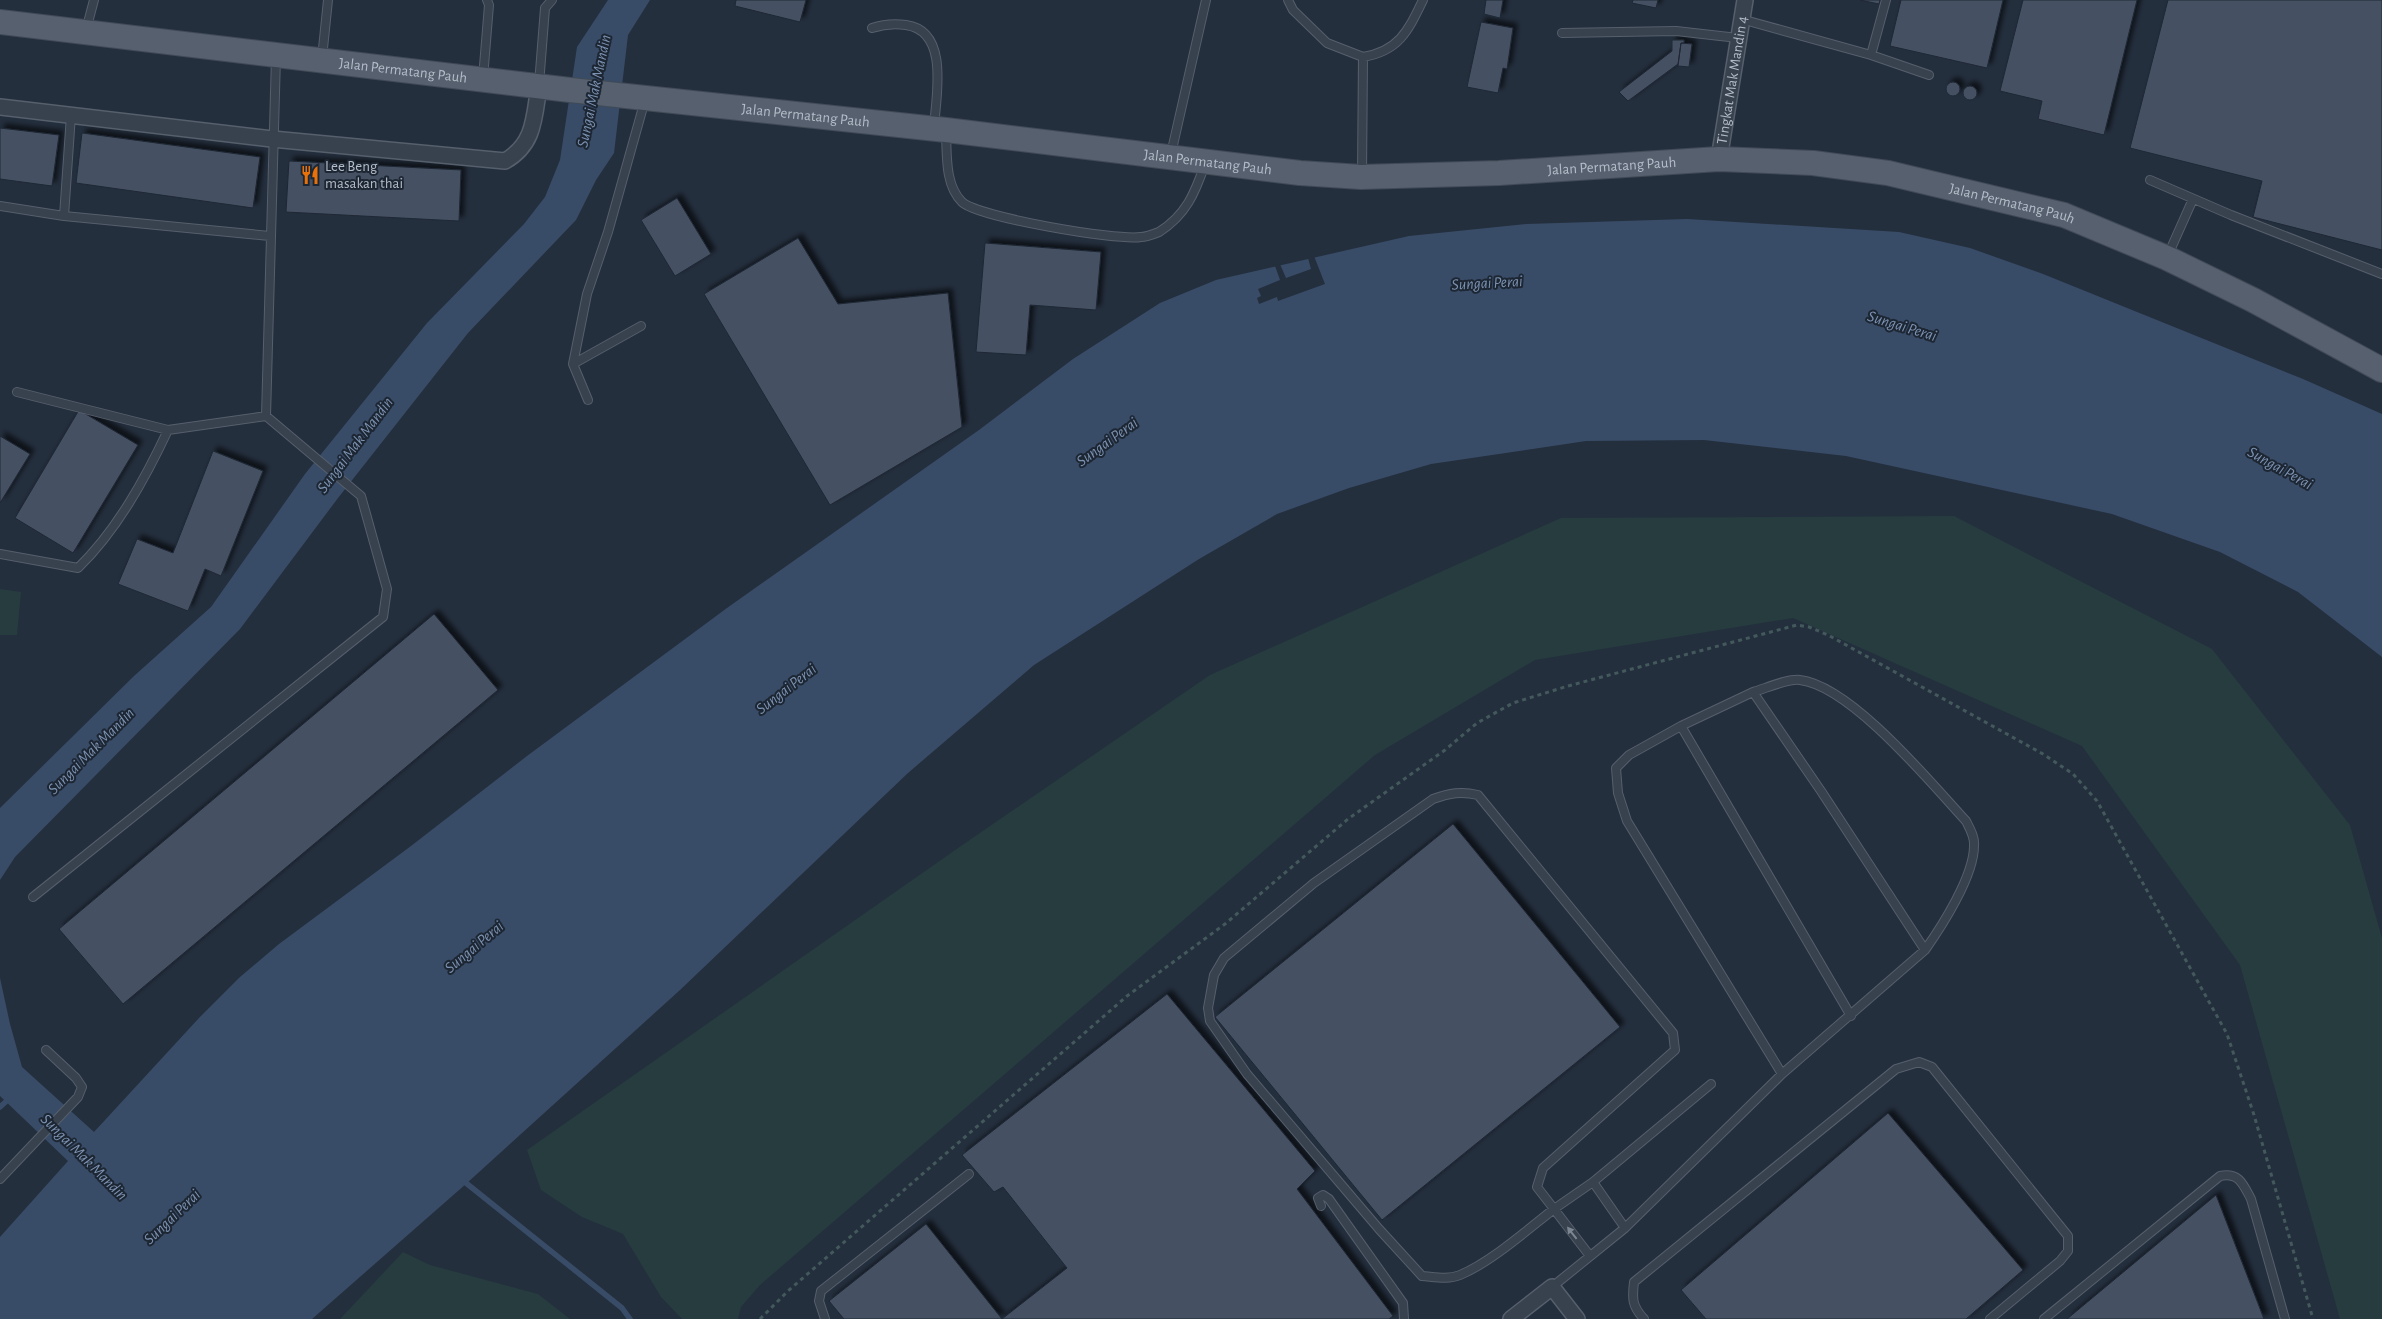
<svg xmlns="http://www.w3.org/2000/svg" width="2382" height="1319" font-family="'Alegreya Sans',sans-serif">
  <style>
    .green { fill: #263c3f }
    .water { fill: #394c67 }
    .pier { fill: #242f3e }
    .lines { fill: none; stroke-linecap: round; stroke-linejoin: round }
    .stream { stroke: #394c67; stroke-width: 5.5 }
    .building { fill: #455162; stroke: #1f2835; filter: url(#shadow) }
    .lane-casing { stroke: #565f6c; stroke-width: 10 }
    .street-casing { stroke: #565f6c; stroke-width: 18 }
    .primary-casing { stroke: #414a57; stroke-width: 26 }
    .path { stroke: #44595c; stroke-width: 3; stroke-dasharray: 4 4; stroke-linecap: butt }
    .lane { stroke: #38414e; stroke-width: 8 }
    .street { stroke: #38414e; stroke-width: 15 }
    .primary { stroke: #56606e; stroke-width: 24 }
    .oneway { fill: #7c8592 }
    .labels { text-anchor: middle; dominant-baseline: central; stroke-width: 4; stroke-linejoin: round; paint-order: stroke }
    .street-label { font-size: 15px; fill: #b4bcc9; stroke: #1d2633 }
    .poi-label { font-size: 15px; fill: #b4bcc9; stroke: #1d2633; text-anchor: start }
    .water-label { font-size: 16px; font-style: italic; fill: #7c92b1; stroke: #1d2633 }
  </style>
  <defs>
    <filter id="shadow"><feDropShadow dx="4.5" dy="-4.5" stdDeviation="2.5" flood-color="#0009"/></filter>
  </defs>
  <rect width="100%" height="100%" fill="#242f3e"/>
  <path class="green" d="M1954 516 2212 649 2350 825 2382 938V1319H2340L2240 965 2082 746 1793 618 1535 660 1375 755 760 1285 741 1307 738 1319H682L661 1297 623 1234 582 1217 541 1190 527 1150 958 848 1210 675 1561 518Z
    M0 589 21 592 17 635H0Z
    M403 1252 430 1265 538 1294 570 1319H340Z"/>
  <path class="water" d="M608 0H650L628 35 614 153 596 180 576 220 468 333 338 498 240 629 15 857 0 880V808L134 676 211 607 305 474 427 323 524 224 545 197 560 160 577 47Z
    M1687 219 1899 232 1970 248 2043 274 2303 379 2382 414V657L2298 592 2220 552 2112 514 1846 456 1704 440 1586 441 1431 464 1349 488 1277 514 1199 559 1034 665 908 773 680 990 467 1183 312 1319H0V1237L68 1161 0 1096V978L10 1024 22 1067 94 1132 199 1018 240 977 279 944 411 846 527 756 727 608 979 430 1073 359 1160 303 1216 280 1409 236 1527 224Z"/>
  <path class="pier" d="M1314 256 1325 284 1278 301 1277 297 1259 304 1257 298 1261 296 1258 289 1280 280 1275 266 1280 264 1286 278 1311 269 1308 258Z"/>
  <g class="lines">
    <path class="stream" d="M0 1107 11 1097
      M461 1179 622 1308 630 1319"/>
  </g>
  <path class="building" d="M736 0H806L800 22 735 6Z
    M1486 0H1503L1500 18 1484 14Z
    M1633 0H1658L1656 8 1632 3Z
    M1860 0H1880L1879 4Z
    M1901 0H2003L1987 68 1890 46Z
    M2023 0H2137L2104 135 2038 119 2042 101 2000 91Z
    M2168 0H2382V250L2253 217 2262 181 2130 148Z
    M1481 22 1513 28 1507 69 1503 68 1498 93 1467 87Z
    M1672 40H1684V43H1681L1678 64 1628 101 1619 92 1672 51Z
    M1681 43 1692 44 1689 67 1678 66Z
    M1946 89a7 7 0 1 1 14 0a7 7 0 1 1-14 0Z
    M1963 93a7 7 0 1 1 14 0a7 7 0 1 1-14 0Z
    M0 128 59 135 52 186 0 179Z
    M82 133 260 157 253 208 76 183Z
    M289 161 461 170 459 221 286 212Z
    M677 198 711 254 675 276 641 220Z
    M798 238 838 304 948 293 962 427 830 505 704 294Z
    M985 243 1101 252 1096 310 1030 305 1026 355 976 352Z
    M79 410 138 445 73 553 15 518Z
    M0 436 30 454 0 503Z
    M213 451 263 471 221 576 205 569 188 611 118 584 137 539 173 553Z
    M434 614 498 690 123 1004 59 929Z
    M1453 824 1620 1027 1382 1220 1215 1017Z
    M1167 994 1315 1171 1297 1189 1393 1316 1389 1319H1002L1067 1268 1003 1187 994 1192 962 1155Z
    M1888 1113 2023 1270 1966 1319H1706L1681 1290Z
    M2216 1195 2264 1319H2067Z
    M926 1224 1002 1319H844L829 1301Z"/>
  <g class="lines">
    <g class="lane-casing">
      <path id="lane" d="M1288 0 1293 10 1327 43 1363 57 1362 175
        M1741 19 1871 55 1929 75
        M872 28C884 24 893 23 906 25 950 31 936 97 934 127
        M86 30 94 0
        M1562 33 1676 31 1738 38
        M1871 55 1886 0
        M1363 57C1399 51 1408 31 1423 0
        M322 58 328 0
        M483 78 489 5 487 0
        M539 84 545 8 552 0
        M946 133C947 156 945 185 962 202 978 217 1116 241 1141 237 1146 237 1154 234 1159 232 1186 215 1195 193 1205 164
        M1171 154 1206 0
        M2150 180 2231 215 2382 274
        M0 206 64 216 270 236
        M64 216 71 115
        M2168 255 2193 199
        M573 364 641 326
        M17 392 168 430 266 416
        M588 400 573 364 587 294 608 232 645 100
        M0 554 78 568C117 530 145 479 168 430
        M1681 726 1753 692 1821 791 1925 950
        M33 897 383 617 387 589 361 496 266 416 276 57
        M1782 1074 1627 821 1618 793 1616 768 1629 755 1681 726 1851 1016
        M0 1179 78 1097 82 1087 76 1078 46 1050
        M1593 1182 1625 1228
        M1321 1206 1318 1198 1323 1195 1329 1199 1403 1303 1404 1319
        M1590 1256 1554 1209C1527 1230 1491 1262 1460 1275 1448 1280 1435 1277 1422 1276L1379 1229 1247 1074 1210 1021 1208 1008 1214 975 1224 958 1314 883 1433 799C1450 793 1461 791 1478 795L1673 1033 1675 1050 1543 1168 1537 1187 1554 1209 1593 1182 1711 1084
        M1552 1287 1625 1228 1782 1074 1925 950C1942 926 1974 876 1974 846 1975 837 1970 829 1966 821 1931 783 1851 686 1800 680 1789 678 1764 689 1753 692
        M825 1319 819 1301 821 1291 969 1174
        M1644 1319C1632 1306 1632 1299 1634 1282L1896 1069 1919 1062 1932 1067 2068 1236V1251L2060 1261 1990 1319
        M2044 1319 2220 1176C2239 1172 2243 1184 2251 1199L2285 1319"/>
    </g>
    <g class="street-casing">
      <g id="street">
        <path d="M0 107 272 139 505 161C535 144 534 117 539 86"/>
        <path id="s1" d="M1719 159 1745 0"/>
        <path d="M1511 1319 1552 1287 1577 1319"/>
      </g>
    </g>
    <g class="primary-casing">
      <g id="primary">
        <path id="s2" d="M0 22 570 90 946 130 1300 173 1361 177 1499 173 1719 159 1813 163 1888 173 2064 215 2167 258 2253 300 2382 370"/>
      </g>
    </g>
    <path class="path" d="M760 1319 788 1291 1127 996 1225 924 1348 819 1445 750 1477 723 1513 703 1568 686 1797 625 1809 627 1828 635 2043 754 2073 774 2097 801 2227 1034 2254 1115 2313 1319"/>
    <use href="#lane" class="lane"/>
    <use href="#street" class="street"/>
    <use href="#primary" class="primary"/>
  </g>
  <defs><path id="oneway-solid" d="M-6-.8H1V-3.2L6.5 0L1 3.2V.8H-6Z" transform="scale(1.25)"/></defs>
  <use class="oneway" href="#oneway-solid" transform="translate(1572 1233) rotate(-128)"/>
  <defs>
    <g id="restaurant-bare" transform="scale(1.5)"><path d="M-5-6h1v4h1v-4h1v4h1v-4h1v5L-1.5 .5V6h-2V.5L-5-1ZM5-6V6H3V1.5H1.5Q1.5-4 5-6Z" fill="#e8710a" stroke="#1d2633" stroke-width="2.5" paint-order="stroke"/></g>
  </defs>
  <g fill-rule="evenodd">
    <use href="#restaurant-bare" x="310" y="175"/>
  </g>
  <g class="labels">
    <g class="street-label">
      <text stroke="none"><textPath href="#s2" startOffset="406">Jalan Permatang Pauh</textPath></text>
      <text stroke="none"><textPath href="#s1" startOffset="80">Tingkat Mak Mandin 4</textPath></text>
      <text stroke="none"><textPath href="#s2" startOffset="811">Jalan Permatang Pauh</textPath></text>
      <text stroke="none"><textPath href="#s2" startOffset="1216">Jalan Permatang Pauh</textPath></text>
      <text stroke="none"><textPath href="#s2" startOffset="1621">Jalan Permatang Pauh</textPath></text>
      <text stroke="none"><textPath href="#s2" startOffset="2026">Jalan Permatang Pauh</textPath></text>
    </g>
    <g class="poi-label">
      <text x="325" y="166">Lee Beng<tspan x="325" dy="17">masakan thai</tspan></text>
    </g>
    <g class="water-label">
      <text transform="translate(594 91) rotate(-78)">Sungai Mak Mandin</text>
      <text transform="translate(1487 283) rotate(-3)">Sungai Perai</text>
      <text transform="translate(1902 326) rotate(17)">Sungai Perai</text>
      <text transform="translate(1107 442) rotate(-36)">Sungai Perai</text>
      <text transform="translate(355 445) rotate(-53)">Sungai Mak Mandin</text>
      <text transform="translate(2280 468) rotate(29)">Sungai Perai</text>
      <text transform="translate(786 689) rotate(-38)">Sungai Perai</text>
      <text transform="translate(91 751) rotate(-45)">Sungai Mak Mandin</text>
      <text transform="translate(474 947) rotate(-40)">Sungai Perai</text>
      <text transform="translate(84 1157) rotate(45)">Sungai Mak Mandin</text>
      <text transform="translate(172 1217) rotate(-44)">Sungai Perai</text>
    </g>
  </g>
</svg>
